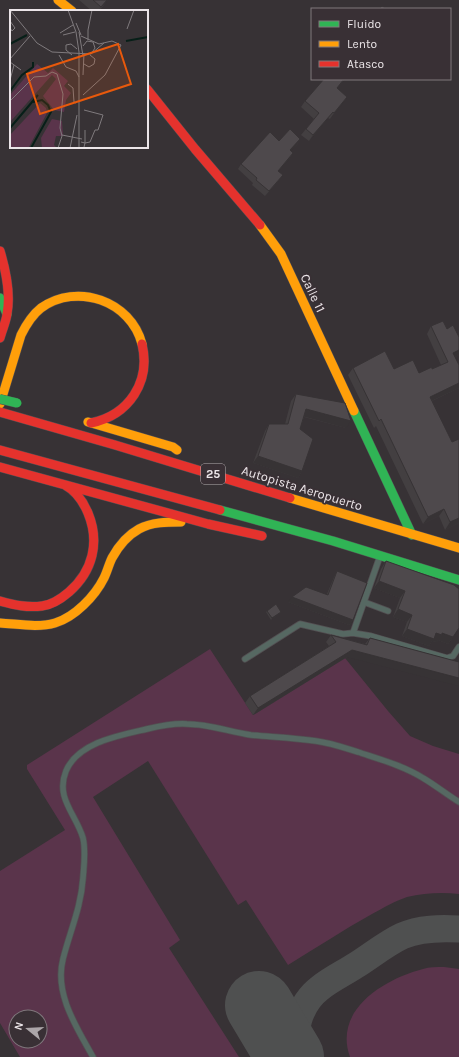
<svg xmlns="http://www.w3.org/2000/svg" width="459" height="1057" font-family="Karla,sans-serif">
  <style>
    .green { fill: #5a344b; fill-rule: evenodd }
    .lines { fill: none; stroke-linecap: round; stroke-linejoin: round }
    .taxiway { stroke: #4f5050; stroke-width: 27 }
    .runway { stroke: #4f5050; stroke-width: 68 }
    .lane-casing { stroke: #534f52; stroke-width: 7 }
    .fast-casing { stroke: #534f52; stroke-width: 10 }
    .slow-casing { stroke: #534f52; stroke-width: 10 }
    .jam-casing { stroke: #534f52; stroke-width: 10 }
    .lane { stroke: #566862; stroke-width: 5.5 }
    .fast { stroke: #30b455; stroke-width: 9 }
    .slow { stroke: #ff9f0a; stroke-width: 9 }
    .jam { stroke: #e5322d; stroke-width: 9 }
    .fast-bridge-casing { stroke: #534f52; stroke-width: 10; stroke-linecap: butt }
    .fast-bridge { stroke: #30b455; stroke-width: 9 }
    .wall { fill: #433f41 }
    .shaded-wall { fill: #373335 }
    .building { fill: #4e494c; stroke: #373335 }
    .labels { text-anchor: middle; dominant-baseline: central; stroke-width: 3.5; stroke-linejoin: round; paint-order: stroke }
    .shield { fill: #393035; stroke: #b6afb2; stroke-width: 1 }
    .shield-label { font-size: 12px; font-weight: bold; fill: #ebe5e8 }
    .street-label { font-size: 13px; fill: #ebe5e8; stroke: #393035 }
    .inset-river { fill: none; stroke: #071f18; stroke-width: 2 }
    .inset-road { fill: none; stroke: #7f7a7d; stroke-width: 1 }
    .view { fill: #e8590c; fill-opacity: 0.15; stroke: #e8590c; stroke-width: 2 }
    .inset-edge { fill: none; stroke: #ebe5e8; stroke-width: 2 }
  </style>
  <rect width="100%" height="100%" fill="#373235"/>
  <path class="green" d="M210 649 253 715 345 658 388 711 410 736 433 746 459 754V894C442 892 424 893 407 897 395 901 383 908 372 914 343 930 316 948 288 965L246 900 238 905 148 761 93 797 180 940 169 948 239 1057H20L0 1023V871L65 830 27 769V765ZM16 1017H40V1041H16Z
    M444 967 459 969V1057H350C333 1010 384 979 423 969 429 967 437 967 444 967Z"/>
  <g class="lines">
    <path class="taxiway" d="M297 1057C292 1033 299 1004 320 988 331 979 346 972 358 964 372 955 387 943 402 936 420 928 440 928 459 929"/>
    <path class="runway" d="M259 1005 290 1057"/>
    <g class="lane-casing">
      <path id="lane" d="M364 602 388 611
        M353 633 379 559
        M245 659 300 624 343 634 353 633 371 636 447 658 453 656 459 647
        M93 1057C77 1028 54 994 63 959 70 931 81 908 83 878 84 865 86 851 83 838 76 814 55 798 66 771 78 742 121 735 147 729 160 726 174 723 187 724 209 724 230 732 251 735 273 737 295 738 316 741 331 743 345 748 358 752 379 759 404 766 423 778 435 785 446 794 459 802"/>
    </g>
    <g class="fast-casing">
      <path id="fast" d="M0 298 7 314
        M354 411 412 535
        M220 510 333 541 459 580"/>
    </g>
    <g class="slow-casing">
      <path id="slow" d="M58 0 72 11
        M260 225 281 254 354 411
        M21 335C26 325 32 315 41 308 77 282 131 301 142 344
        M0 404 21 335
        M88 422 173 447 177 450
        M290 498 459 548
        M0 623C18 624 38 628 55 623 75 617 95 596 104 578 107 572 109 564 112 558 118 547 128 535 139 529 152 522 167 522 181 522"/>
    </g>
    <g class="jam-casing">
      <path id="jam" d="M147 89 195 149 260 225
        M0 251C6 271 11 293 7 314 6 322 2 330 0 338
        M0 412 115 445 290 498
        M91 423C129 415 151 382 142 344
        M0 450 220 510
        M0 467 208 524 262 536
        M0 601C15 605 27 608 42 606 51 605 62 598 69 592 93 571 100 542 88 513 83 501 76 491 65 485"/>
    </g>
    <use href="#lane" class="lane"/>
    <use href="#fast" class="fast"/>
    <use href="#slow" class="slow"/>
    <use href="#jam" class="jam"/>
    <g class="fast-bridge-casing">
      <path id="fast-bridge" d="M0 399 17 403"/>
    </g>
    <use href="#fast-bridge" class="fast-bridge"/>
  </g>
  <path class="wall" d="M79 0H108L99 11H92Z
    M324 79H345L337 88 347 97 330 119 328 118 309 141 301 135 314 119 301 107 305 101Z
    M300 139 297 145 290 151 293 153 289 159 278 171 279 180 265 196 252 185 253 183 238 169 241 164 279 141Z
    M431 326 459 355 455 357 459 365V388L432 401 459 523 445 530 439 516 423 524 376 426 374 428 348 375 353 368 394 369 419 373 432 369 441 365 427 334Z
    M296 394 346 428 304 417 300 429 302 471 298 478 253 463 265 431 269 424H285L291 401Z
    M386 561 453 637 448 644 438 640 437 642 432 641 429 646 402 636 407 622 393 617 400 598 374 588 381 569Z
    M337 571 353 620 349 625 288 602 327 594 334 577Z
    M267 611 281 612 279 614 271 620 266 612Z
    M331 635 365 644 370 638 459 662 347 657 253 715 245 703 250 696 329 646 326 642Z"/>
  <path class="shaded-wall" d="M107 0H108L98 11 101 7Z
    M347 97 343 103 330 119 334 113Z
    M333 112 328 118 309 141 313 135Z
    M300 139 297 145 286 156 290 150Z
    M293 153 289 159 274 176 278 171Z
    M459 350V355L448 360 453 353Z
    M459 383V388L425 404 430 397Z
    M306 409 351 421 346 428 302 416Z
    M258 456 302 471 298 478 253 463Z
    M444 509 439 516 423 524 428 517Z
    M459 518V523L445 530 450 522Z
    M379 581 405 591 400 598 374 588Z
    M292 597 353 620 349 625 288 602Z
    M398 609 412 615 407 622 393 617Z
    M281 612 279 614 271 620 272 618Z
    M407 629 436 633H442L453 637 448 644 438 640 437 642 432 641 429 646 402 636Z
    M352 650 459 678V686L347 657 253 715 258 708Z"/>
  <path class="building" d="M93 0H107L101 7Z
    M382 6 387 9H379Z
    M324 79H344L337 88 347 97 334 113 333 112 313 135 306 129 319 113 305 101Z
    M290 129 300 139 290 150 293 153 278 171 283 175 269 191 256 180 257 178 241 164 270 132 279 141Z
    M443 321 447 329 453 325 459 337V350L453 353 459 365V383L430 397 452 442 459 439V518L450 522 444 509 428 517 381 419 379 421 353 368 385 351 394 369 413 360 419 373 432 367V369L448 362 431 326Z
    M296 394 345 403 351 421 306 409 300 429 313 439 302 471 258 456 269 424H288Z
    M386 561 454 585 459 589V628L453 637 442 633V635L436 633 434 639 407 629 412 615 398 609 405 591 379 581Z
    M337 571 367 583 353 620 292 597 306 587 328 595Z
    M276 604 281 612 272 618 267 611Z
    M331 635 367 645 370 638 459 662V678L352 650 258 708 250 696 336 642Z"/>
  <g class="labels">
    <rect class="shield" x="201" y="464" width="24" height="20" rx="3"/>
    <g class="shield-label">
      <text x="213" y="474">25</text>
    </g>
    <g class="street-label">
      <text transform="translate(313 293) rotate(65)">Calle 11</text>
      <text transform="translate(302 488) rotate(17)">Autopista Aeropuerto</text>
    </g>
  </g>
  <g transform="translate(10 10)">
    <rect width="138" height="138" fill="#373235"/>
    <path d="M27 54 38 63 43 58 58 71 54 76 61 83 56 90 54 102 44 100 33 86 46 69 42 65 0 112V85ZM30 93 36 98 37 103 19 137 0 138V125ZM42 109 52 111 53 126H46L44 135 47 138H32L31 128Z" fill="#5a344b"/>
    <path class="inset-river" d="M116 31 138 27M0 34 17 25M0 81 12 65 23 57V52M0 118 28 85M21 138 41 102 38 95 32 90 23 92"/>
    <path class="inset-road" d="M0 0 27 33 42 42 81 44 94 33M58 0 66 22 69 42V138M0 11 5 18 2 21 0 18M66 13 71 25M117 19 124 0M69 22 73 46M50 23 63 15M53 25 65 22M71 26 89 34 102 31 111 35 95 65 73 85M78 30V20L82 0M73 36 77 31 83 32 85 38 81 44M49 45 56 57 66 61 69 67M62 45 56 40V35L61 34 67 39M0 49 20 26M0 52 11 60M74 54 79 57 84 54 85 49 80 45M73 65 74 43M0 70 4 55M58 74 63 78 64 92 66 93M0 91 24 67 36 66 42 62 47 64 53 84 50 118 52 126 48 138M74 100 93 105 88 120H85L80 132 75 133 74 137M52 125 72 129M71 132 75 133V120M60 138 67 105"/>
    <path class="view" d="M108 34 121 74 30 104 17 64Z"/>
    <rect width="138" height="138" class="inset-edge"/>
  </g>
  <rect x="311" y="8" width="140" height="72" fill="#393035" stroke="#80787d"/>
  <rect x="319" y="21" width="20" height="6" fill="#30b455" stroke="#80787d"/>
  <text x="347" y="28" font-size="12" fill="#ebe5e8">Fluido</text>
  <rect x="319" y="41" width="20" height="6" fill="#ff9f0a" stroke="#80787d"/>
  <text x="347" y="48" font-size="12" fill="#ebe5e8">Lento</text>
  <rect x="319" y="61" width="20" height="6" fill="#e5322d" stroke="#80787d"/>
  <text x="347" y="68" font-size="12" fill="#ebe5e8">Atasco</text>
  <g transform="translate(28 1029) rotate(288)"><circle r="19" fill="#393035" stroke="#80787d"/>
  <path d="M0-3L7 15L0 10L-7 15Z" fill="#aca6a9"/>
  <text y="-6" font-size="11" font-weight="bold" text-anchor="middle" fill="#ebe5e8">N</text>
  </g>
</svg>
